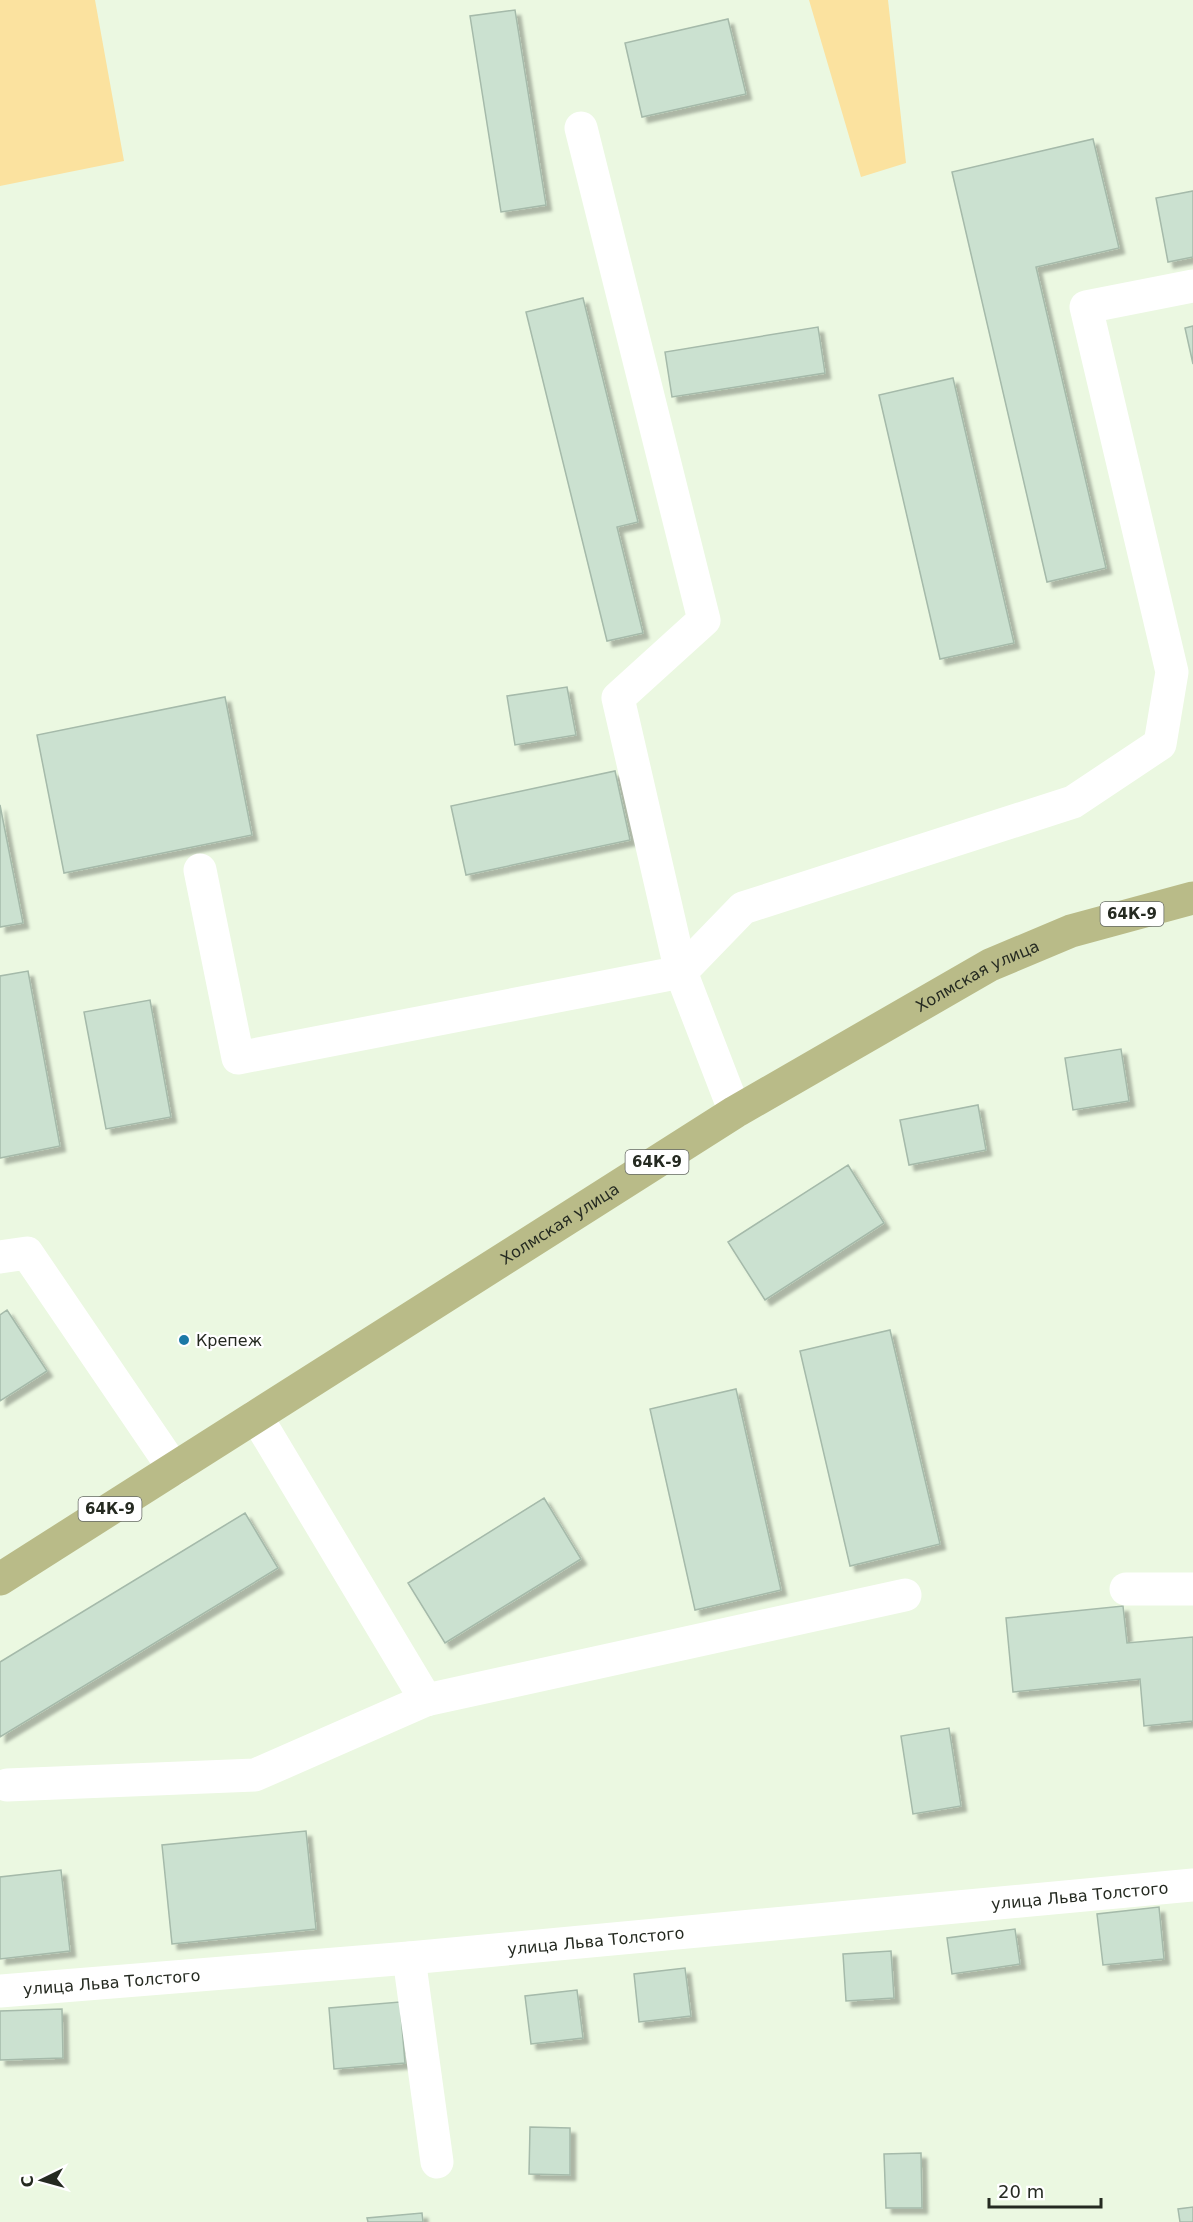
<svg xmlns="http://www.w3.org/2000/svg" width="1193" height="2222" font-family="'DejaVu Sans',sans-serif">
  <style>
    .green { fill: #fbe29f }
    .building { fill: #cbe1d0; stroke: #a5baaa; stroke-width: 1.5; filter: url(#shadow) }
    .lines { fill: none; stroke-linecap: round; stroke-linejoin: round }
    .minor { stroke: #fff; stroke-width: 33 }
    .major { stroke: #b9bb88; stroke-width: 33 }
    .poi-dot { fill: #1b79a6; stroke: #fff; stroke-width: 2 }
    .labels { text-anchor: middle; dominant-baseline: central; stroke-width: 4.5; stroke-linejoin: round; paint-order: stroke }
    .shield { fill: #fff; stroke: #666a64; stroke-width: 1.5 }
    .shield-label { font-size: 15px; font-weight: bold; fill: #252a21 }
    .street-label { font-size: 16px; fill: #252a21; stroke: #fff }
    .poi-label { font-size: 16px; fill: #252a21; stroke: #fff; text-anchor: start }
  </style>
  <defs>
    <filter id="shadow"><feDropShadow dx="5.5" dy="5.5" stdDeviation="1.5" flood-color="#0004"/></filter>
  </defs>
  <rect width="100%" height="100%" fill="#ebf8e1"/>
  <path class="green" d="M0 0H95L124 161 0 186Z
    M809 0H888L906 163 861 177Z"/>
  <path class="building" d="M515 10 546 205 501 212 470 16Z
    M728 19 746 94 642 117 625 43Z
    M1093 139 1119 248 1036 267 1106 568 1047 582 952 172Z
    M1193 191V257L1168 262 1156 198Z
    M583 298 638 522 617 527 643 633 607 641 526 312Z
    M1193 326V364L1185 328Z
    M818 327 825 373 672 397 665 352Z
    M953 378 1014 643 940 659 879 395Z
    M567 687 576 735 515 745 507 696Z
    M225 697 252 835 64 873 37 735Z
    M615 771 630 840 466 875 451 806Z
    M0 805 23 923 0 927Z
    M28 971 60 1146 0 1158V976Z
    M150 1000 171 1117 106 1129 84 1012Z
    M1121 1049 1129 1101 1073 1110 1065 1058Z
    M978 1105 986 1150 909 1165 900 1120Z
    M848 1165 884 1223 765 1300 728 1242Z
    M7 1310 47 1371 0 1401V1315Z
    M890 1330 940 1544 850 1566 800 1351Z
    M736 1389 781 1590 695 1610 650 1409Z
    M544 1498 581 1559 445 1643 408 1583Z
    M245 1513 278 1568 0 1737V1662Z
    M1123 1606 1127 1643 1193 1637V1721L1144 1726 1140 1679 1013 1692 1006 1618Z
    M949 1728 961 1806 913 1814 901 1736Z
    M306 1831 316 1929 172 1944 162 1845Z
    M61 1870 70 1951 0 1959V1877Z
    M1159 1907 1164 1959 1103 1965 1097 1914Z
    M1015 1929 1020 1964 952 1974 947 1938Z
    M891 1951 894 1998 846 2001 843 1954Z
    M685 1968 691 2016 639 2022 634 1974Z
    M577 1990 583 2038 531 2044 525 1996Z
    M400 2002 405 2063 334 2069 329 2008Z
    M62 2009 63 2058 0 2060V2011Z
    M530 2127 570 2128V2175L529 2174Z
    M921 2153 922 2208H886L884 2154Z
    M1193 2207V2222H1180L1178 2209Z
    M422 2213 423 2222H368L367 2218Z"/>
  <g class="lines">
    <g class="minor">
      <path d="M200 870 238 1058 681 972 618 698 704 620 581 128"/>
      <path d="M735 1112 681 972 743 908 1073 802 1160 744 1172 672 1086 307 1193 286"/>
      <path d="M0 1257 27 1253 174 1469"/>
      <path d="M256 1416 426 1700"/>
      <path d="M1126 1589H1193"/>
      <path d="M7 1785 255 1775 426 1700 905 1595"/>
      <path d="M409 1958 437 2162"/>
      <path id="s1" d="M0 1991 409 1958 1193 1885"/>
    </g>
    <path class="major" id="s2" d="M0 1579 735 1112 990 965 1071 931 1193 898"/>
  </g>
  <circle class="poi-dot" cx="184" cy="1340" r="6"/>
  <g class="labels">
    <g class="shield">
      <rect x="1100.5" y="902" width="63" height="24" rx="4.5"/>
      <rect x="625.5" y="1150" width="63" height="24" rx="4.5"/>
      <rect x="78.5" y="1497" width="63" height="24" rx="4.5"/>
    </g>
    <g class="shield-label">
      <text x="1132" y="914">64К-9</text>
      <text x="657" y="1162">64К-9</text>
      <text x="110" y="1509">64К-9</text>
    </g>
    <g class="street-label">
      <text stroke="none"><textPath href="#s2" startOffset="1149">Холмская улица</textPath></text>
      <text stroke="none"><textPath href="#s2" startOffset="663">Холмская улица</textPath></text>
      <text stroke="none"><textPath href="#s1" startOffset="1084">улица Льва Толстого</textPath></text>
      <text stroke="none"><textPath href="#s1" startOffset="598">улица Льва Толстого</textPath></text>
      <text stroke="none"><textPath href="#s1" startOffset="112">улица Льва Толстого</textPath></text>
    </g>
    <g class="poi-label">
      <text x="196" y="1340">Крепеж</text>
    </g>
  </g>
  <g transform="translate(42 2180) rotate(265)" stroke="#ffffff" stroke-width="4.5" paint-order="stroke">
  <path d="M0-4.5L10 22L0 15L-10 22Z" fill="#252a21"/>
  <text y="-9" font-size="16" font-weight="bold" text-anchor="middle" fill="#252a21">С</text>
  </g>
  <path d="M989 2198v9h112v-9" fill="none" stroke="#252a21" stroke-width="3"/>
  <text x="998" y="2198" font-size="18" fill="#252a21" stroke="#ffffff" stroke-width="4.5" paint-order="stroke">20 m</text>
</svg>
